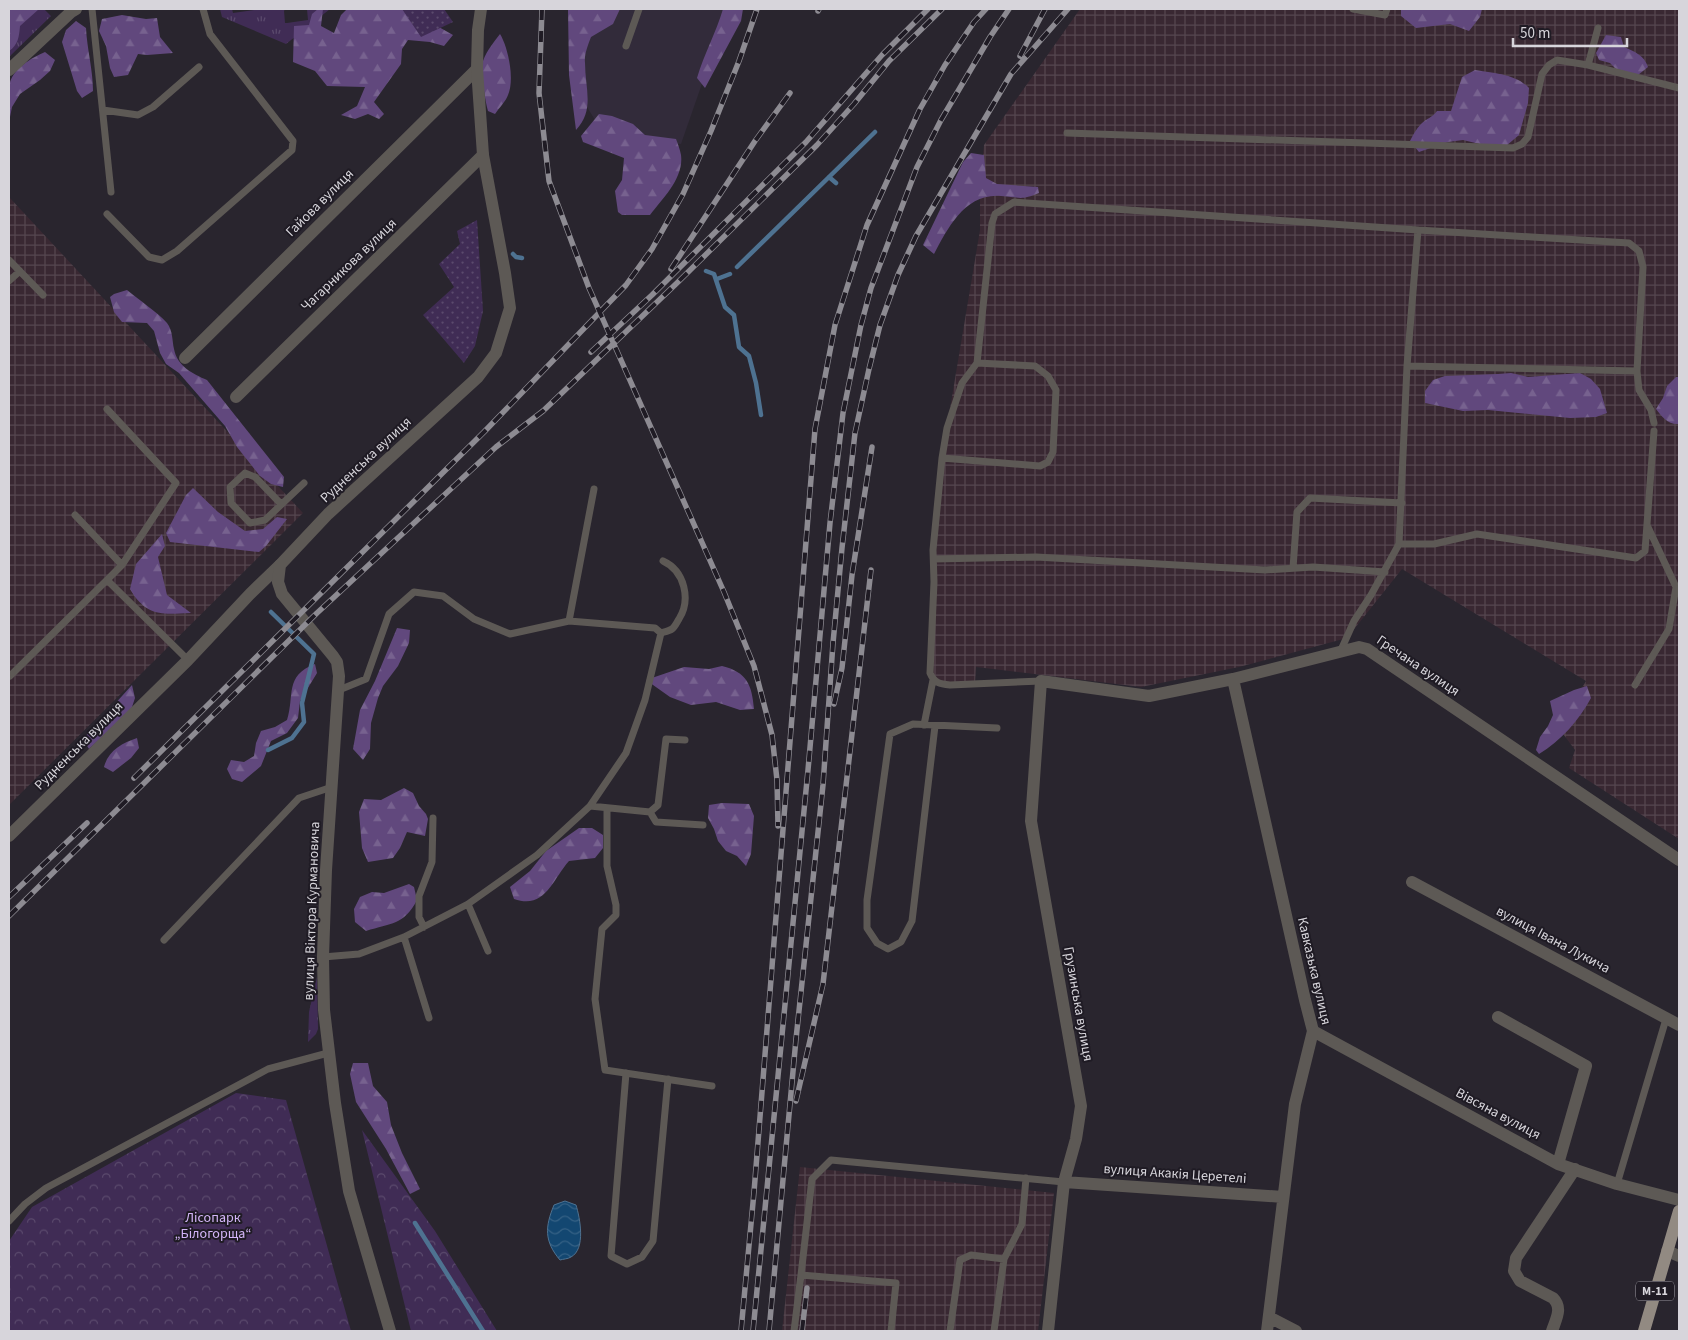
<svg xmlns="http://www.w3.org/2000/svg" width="1688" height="1340" font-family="'Source Sans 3',sans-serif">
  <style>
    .built { fill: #322b3a }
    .industrial { fill: url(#industrial-grid) }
    .grass { fill: url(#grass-tufts) }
    .forest { fill: url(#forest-firs) }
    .park { fill: url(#park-crowns) }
    .garden { fill: url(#garden-dots) }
    .water { fill: url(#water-waves); stroke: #4e7291 }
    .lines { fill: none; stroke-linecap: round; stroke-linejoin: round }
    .stream { stroke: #4e7291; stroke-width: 4.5 }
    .service { stroke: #5d5955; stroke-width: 7 }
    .minor { stroke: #5d5955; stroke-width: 12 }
    .tertiary { stroke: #5d5955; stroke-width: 12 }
    .primary { stroke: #928a82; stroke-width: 12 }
    .rail-casing { stroke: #8d8b92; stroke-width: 5.5 }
    .rail { stroke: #1f1b24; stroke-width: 4; stroke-dasharray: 11; stroke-linecap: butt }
    .labels { text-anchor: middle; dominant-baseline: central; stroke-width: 4; stroke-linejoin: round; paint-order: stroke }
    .shield { fill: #1f1b24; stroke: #a09da4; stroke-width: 1 }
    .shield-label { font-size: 12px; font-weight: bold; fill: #d7d5db }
    .street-label { font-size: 14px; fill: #d7d5db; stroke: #1f1b24 }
    .park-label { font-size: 14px; fill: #d3b5f7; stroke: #1f1b24 }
  </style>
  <defs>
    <pattern id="industrial-grid" width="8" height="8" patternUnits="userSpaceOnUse" patternTransform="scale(1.25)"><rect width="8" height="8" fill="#392832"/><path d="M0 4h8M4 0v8" fill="none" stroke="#55464f"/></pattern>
    <pattern id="grass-tufts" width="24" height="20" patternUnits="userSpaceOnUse" patternTransform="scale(1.25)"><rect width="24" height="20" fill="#402c55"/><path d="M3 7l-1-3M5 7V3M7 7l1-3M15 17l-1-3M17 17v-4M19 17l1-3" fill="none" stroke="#5b4a6d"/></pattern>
    <pattern id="forest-firs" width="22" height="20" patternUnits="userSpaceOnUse" patternTransform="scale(1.25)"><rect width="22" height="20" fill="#61487d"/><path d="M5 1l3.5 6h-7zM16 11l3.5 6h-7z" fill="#77628f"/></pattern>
    <pattern id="park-crowns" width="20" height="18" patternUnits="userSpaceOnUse" patternTransform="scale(1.25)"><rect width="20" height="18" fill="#402c55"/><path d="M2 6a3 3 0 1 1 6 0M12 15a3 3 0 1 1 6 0" fill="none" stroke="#5b4a6d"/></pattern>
    <pattern id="garden-dots" width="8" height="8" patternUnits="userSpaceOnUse" patternTransform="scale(1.25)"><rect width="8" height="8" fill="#402c55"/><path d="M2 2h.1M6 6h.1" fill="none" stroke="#5b4a6d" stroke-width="1.8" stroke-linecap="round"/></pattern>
    <pattern id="water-waves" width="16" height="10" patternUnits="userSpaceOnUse" patternTransform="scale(1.25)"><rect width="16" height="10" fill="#134771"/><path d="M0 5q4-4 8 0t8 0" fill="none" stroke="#356185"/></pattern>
  </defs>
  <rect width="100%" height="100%" fill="#29252e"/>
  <path class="built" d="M584 9H728L681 144 640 140 600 128 582 99Z"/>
  <path class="industrial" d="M1080 9H1679V839L1569 768 1575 750 1558 727 1586 681 1402 569 1347 638 1239 667 1141 687 976 667 975 684 931 681 939 474 980 230V184L984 145Z
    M9 197 303 513 9 805Z
    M800 1167 1054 1193 1038 1331H782Z"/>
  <path class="grass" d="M31 9H44L51 16 9 57V30Z
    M220 9H232L233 13 262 9H285L284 11 285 23H287L308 20 307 9H330L286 44 222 17Z
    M317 977 318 1029 316 1034 308 1042 309 1012Z"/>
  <path class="forest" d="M9 9H39L20 26C19 37 18 45 9 51Z
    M318 9H323L321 26 334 33 341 15 347 9H407L453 35 444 46 430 42 408 40 402 49 401 64 374 102 384 114 379 119 368 114 355 119 341 115 357 106 365 87 327 86 315 71 293 62 294 26 309 25 312 14Z
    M568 9H620L613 24 591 37C588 45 584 55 585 63 585 88 595 110 576 130L569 75Z
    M723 9H743L741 21 705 88 697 78C704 54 716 33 723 9Z
    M1401 9H1482L1480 17 1469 31 1450 24 1416 28 1401 16Z
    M122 15 146 19 157 18 160 37 173 53 147 55 138 54 128 75 114 77 110 68 106 46 99 31 102 19Z
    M76 21 86 28C87 49 93 70 93 91L82 98 77 91 62 42 66 30Z
    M500 34C508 47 515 79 508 95 506 101 499 108 495 114L488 111C485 100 480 71 483 61 487 50 494 42 500 34Z
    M1606 35 1621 37 1624 47C1635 52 1644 55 1648 67L1638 75 1618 71 1610 63 1599 60 1596 53Z
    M45 52 55 60 50 71 40 80 20 94 12 107 9 122C9 111 7 98 9 86 12 69 31 58 45 52Z
    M1475 70C1493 73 1516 74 1529 88L1528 103 1519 135 1506 146 1484 145 1463 140 1448 142 1419 152 1410 141C1413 135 1416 129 1421 124 1427 118 1432 118 1437 111H1451L1462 77Z
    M599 114 612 116 633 124 645 135 676 139C678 144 680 150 681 155 684 178 663 198 650 215H622L618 212 615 191 622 180 624 158 583 142 581 136Z
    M971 153 984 155 986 178 997 184 1038 187 1039 193C1020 201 1020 197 1001 196 965 193 948 228 934 254L923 245 963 162Z
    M127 290C140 301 156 311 167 323 173 331 172 340 174 349 177 366 193 374 207 380L284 477 283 487 271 484 260 476 237 447 225 426 179 373 166 364 160 353 154 331 147 323 122 322 114 312 110 297 114 294Z
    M1511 373 1528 377 1580 373 1591 379 1600 389 1607 413 1596 417 1570 418 1488 410 1463 411 1425 403V391L1433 380 1445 376 1498 374Z
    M1676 377H1679V424C1668 425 1662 417 1656 409L1663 398 1667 386Z
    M193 488 218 512 245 531 263 529 277 517 287 519 266 546 259 552 170 542 166 533 186 495Z
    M162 534 165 546 158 557 167 595 191 613C163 614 147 618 130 589L136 564Z
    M397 628 410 630 409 643 398 666 383 686 378 698 371 723 370 749 363 760 353 749 360 710 375 681Z
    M315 664 317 673 300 701 298 718 287 733 271 741 261 766 242 782 232 779 227 769 231 760 244 762 254 756 256 743 261 731 275 727 287 720C295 695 284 676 315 664Z
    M722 666C747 672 752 685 754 709L740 710 716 702 691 705 670 697 646 680 684 667 709 669Z
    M132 685 135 698 131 710 89 749 83 739Z
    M1587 686 1591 698C1579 720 1561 741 1539 754L1536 750 1540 737 1548 726 1553 715 1550 701 1574 690Z
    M137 738 139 748 131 758 113 772 104 767C108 751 122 743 137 738Z
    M404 788 413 793 419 806 426 814 428 819 425 836 407 832 400 848 393 858 368 862 362 848 359 812 364 799 381 800Z
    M722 803 749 804 754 816 751 854 746 866 737 856 726 851 718 841 714 829 708 818 709 805Z
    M579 828H592L603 835V848L595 858 569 861C552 880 545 910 514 899L510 887 530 871 546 851Z
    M409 884 414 887 417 900C404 925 391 923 366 931L355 922 354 909 360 897 372 892 384 893Z
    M353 1063H368L373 1086 387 1102 391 1125 402 1153 420 1189 410 1194 386 1149 356 1102 350 1074Z"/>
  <path class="park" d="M236 1093 286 1100 351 1331H9V1241L32 1207Z
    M362 1130 435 1231 497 1331H411Z"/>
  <path class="garden" d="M402 9H444L453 22 421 37Z
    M477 220 483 311 475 346 464 363 423 315 454 287 439 264 460 244 457 231Z"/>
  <path class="water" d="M565 1201 576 1205C580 1218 586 1249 571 1257 568 1259 563 1259 560 1260 544 1241 545 1227 554 1205Z"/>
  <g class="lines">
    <path class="stream" d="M829 177 836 183
      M513 254 516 257 522 258
      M737 267 875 132
      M706 271 714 274 725 307 734 315 739 347 749 356 756 383 761 415
      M717 279 730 274
      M268 750 292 738 304 722 302 703 314 654 271 612
      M415 1223 483 1331"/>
    <path class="service" d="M92 9 111 192
      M1353 9 1385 15 1387 9
      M1598 28 1588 65 1679 88
      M626 46 639 9
      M103 110 138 115 153 107 199 67
      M1067 133 1513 148 1522 144 1528 137 1542 74 1549 65 1557 60 1588 65
      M107 214 149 257 162 260 177 251 292 150 293 141 210 34 203 9
      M9 260 43 295
      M9 281 20 271
      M1407 366 1637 371
      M107 409 176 483 122 565 107 580 188 660
      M942 458 1040 466 1048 462 1053 452 1056 390 1048 376 1035 366 977 363
      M281 504 255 477 245 473 230 487 231 503 250 523 265 520 304 483
      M75 515 122 565
      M1399 544H1434L1477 534 1636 558 1645 551 1654 431
      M934 559 1036 557 1265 570 1313 567 1385 572
      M1293 568 1297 512 1310 498 1402 503
      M661 633C664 632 669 631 672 629 675 627 677 622 679 619 691 600 685 571 663 561
      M1341 650 1354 621 1371 595 1399 544 1407 366 1418 230
      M10 676 107 580
      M1041 681 950 685C940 684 934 683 930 673L934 582 933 550 942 458 947 428 962 383 977 363 992 223 995 214 1014 202 1418 230 1629 243 1639 251 1643 267 1637 371 1639 390 1651 410 1654 423
      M1635 685 1669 629 1676 587 1647 525
      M339 690 366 679 389 614 414 592 443 596 474 619 510 634 569 621
      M924 725 933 680
      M935 726 912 921 901 942 888 949 877 943 867 928V900L890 734 913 724 997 728
      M590 806 626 753 645 700 661 633 655 628 569 621 594 489
      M607 808V866L616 905V915L602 929 595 999 605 1070 712 1086
      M650 812 656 822 703 825
      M468 904 488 951
      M424 927 419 917V896L432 862 433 818
      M404 937 429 1018
      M164 940 299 798 332 787
      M323 957 359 954 404 937 468 904 537 855 590 806 650 812 658 805 666 739 685 740
      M626 1073 611 1256 627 1264 642 1257 653 1241 668 1079
      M1617 1184 1666 1019
      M9 1221 25 1204 46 1188 268 1069 328 1053
      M801 1275 812 1179 831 1160 1064 1182
      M794 1331 801 1275 896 1283 891 1331
      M950 1331 960 1260 971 1255 1004 1259
      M994 1331 1004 1259 1022 1224 1026 1178"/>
    <path class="minor" d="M9 70 71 12 76 9
      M185 358 477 69
      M236 397 483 155
      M1233 679 1305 1000 1313 1031 1295 1104 1267 1331
      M9 836 188 660 250 594 280 565
      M1412 882 1679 1025
      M1498 1017 1586 1066 1558 1164
      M1313 1031 1558 1164 1617 1184 1679 1200
      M1064 1182 1283 1197
      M1667 1251 1679 1256
      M1269 1317 1296 1331
      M1048 1331 1064 1182 1076 1139 1081 1106 1031 821 1041 681 1149 696 1233 679 1359 647 1367 649 1679 860
      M1552 1331C1556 1319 1563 1308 1553 1298L1520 1281 1514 1271 1516 1258 1575 1169"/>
    <path class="tertiary" d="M390 1331 349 1191 335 1103 324 1010 323 957 326 870 339 676 337 662 333 656 282 594 278 582 280 565 328 514 478 377 496 353 510 308 505 273 483 155 477 69 478 30 481 9"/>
    <path class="primary" d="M1644 1331 1679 1211"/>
    <g class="rail-casing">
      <path id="rail" d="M542 9 539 93 549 181 589 288 724 592 754 666 772 735 777 780 778 826
        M818 11 819 9
        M1020 56 1045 9
        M671 269 755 141 790 93
        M591 352 652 295 806 142 882 55 928 9
        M834 704 842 668 852 575 872 447
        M134 778 484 432 626 285 652 249 683 194 711 131 739 61 757 9
        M9 897 87 823
        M9 916 317 613 496 447 543 411 678 282 817 145 854 104 889 61 942 9
        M796 1101 823 984 871 570
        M741 1331 754 1192 815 429 835 325 867 225 920 109 945 65 974 22 986 9
        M753 1331 808 770 830 523 843 413 861 325 871 288 917 167 941 120 990 37 1009 9
        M769 1331 796 1039 823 785 833 643 842 548 855 433 869 369 880 325 898 275 916 236 1011 74 1068 9
        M802 1331 807 1288"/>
    </g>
    <use href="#rail" class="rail"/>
  </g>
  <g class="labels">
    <rect class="shield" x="1636" y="1281.5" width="38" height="19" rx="4"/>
    <g class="shield-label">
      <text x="1655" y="1291">М-11</text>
    </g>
    <g class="street-label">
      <text transform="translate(320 203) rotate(-45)">Гайова вулиця</text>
      <text transform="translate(349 265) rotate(-44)">Чагарникова вулиця</text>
      <text transform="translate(366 460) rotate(-43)">Рудненська вулиця</text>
      <text transform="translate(1418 666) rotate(34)">Гречана вулиця</text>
      <text transform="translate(79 746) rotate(-45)">Рудненська вулиця</text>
      <text transform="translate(312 911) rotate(-88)">вулиця Віктора Курмановича</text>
      <text transform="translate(1553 940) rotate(28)">вулиця Івана Лукича</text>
      <text transform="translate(1314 971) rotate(77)">Кавказька вулиця</text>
      <text transform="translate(1078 1004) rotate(80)">Грузинська вулиця</text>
      <text transform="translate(1498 1114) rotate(28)">Вівсяна вулиця</text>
      <text transform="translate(1175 1174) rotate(4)">вулиця Акакія Церетелі</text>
    </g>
    <g class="park-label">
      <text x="213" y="1218">Лісопарк<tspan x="213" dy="16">„Білогорща“</tspan></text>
    </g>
  </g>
  <rect width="1688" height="1340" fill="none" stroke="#d7d5db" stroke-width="20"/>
  <path d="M1513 38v8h114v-8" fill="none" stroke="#d7d5db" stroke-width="2.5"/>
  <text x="1520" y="38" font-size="15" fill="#d7d5db" stroke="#1f1b24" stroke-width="4" paint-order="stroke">50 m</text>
</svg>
